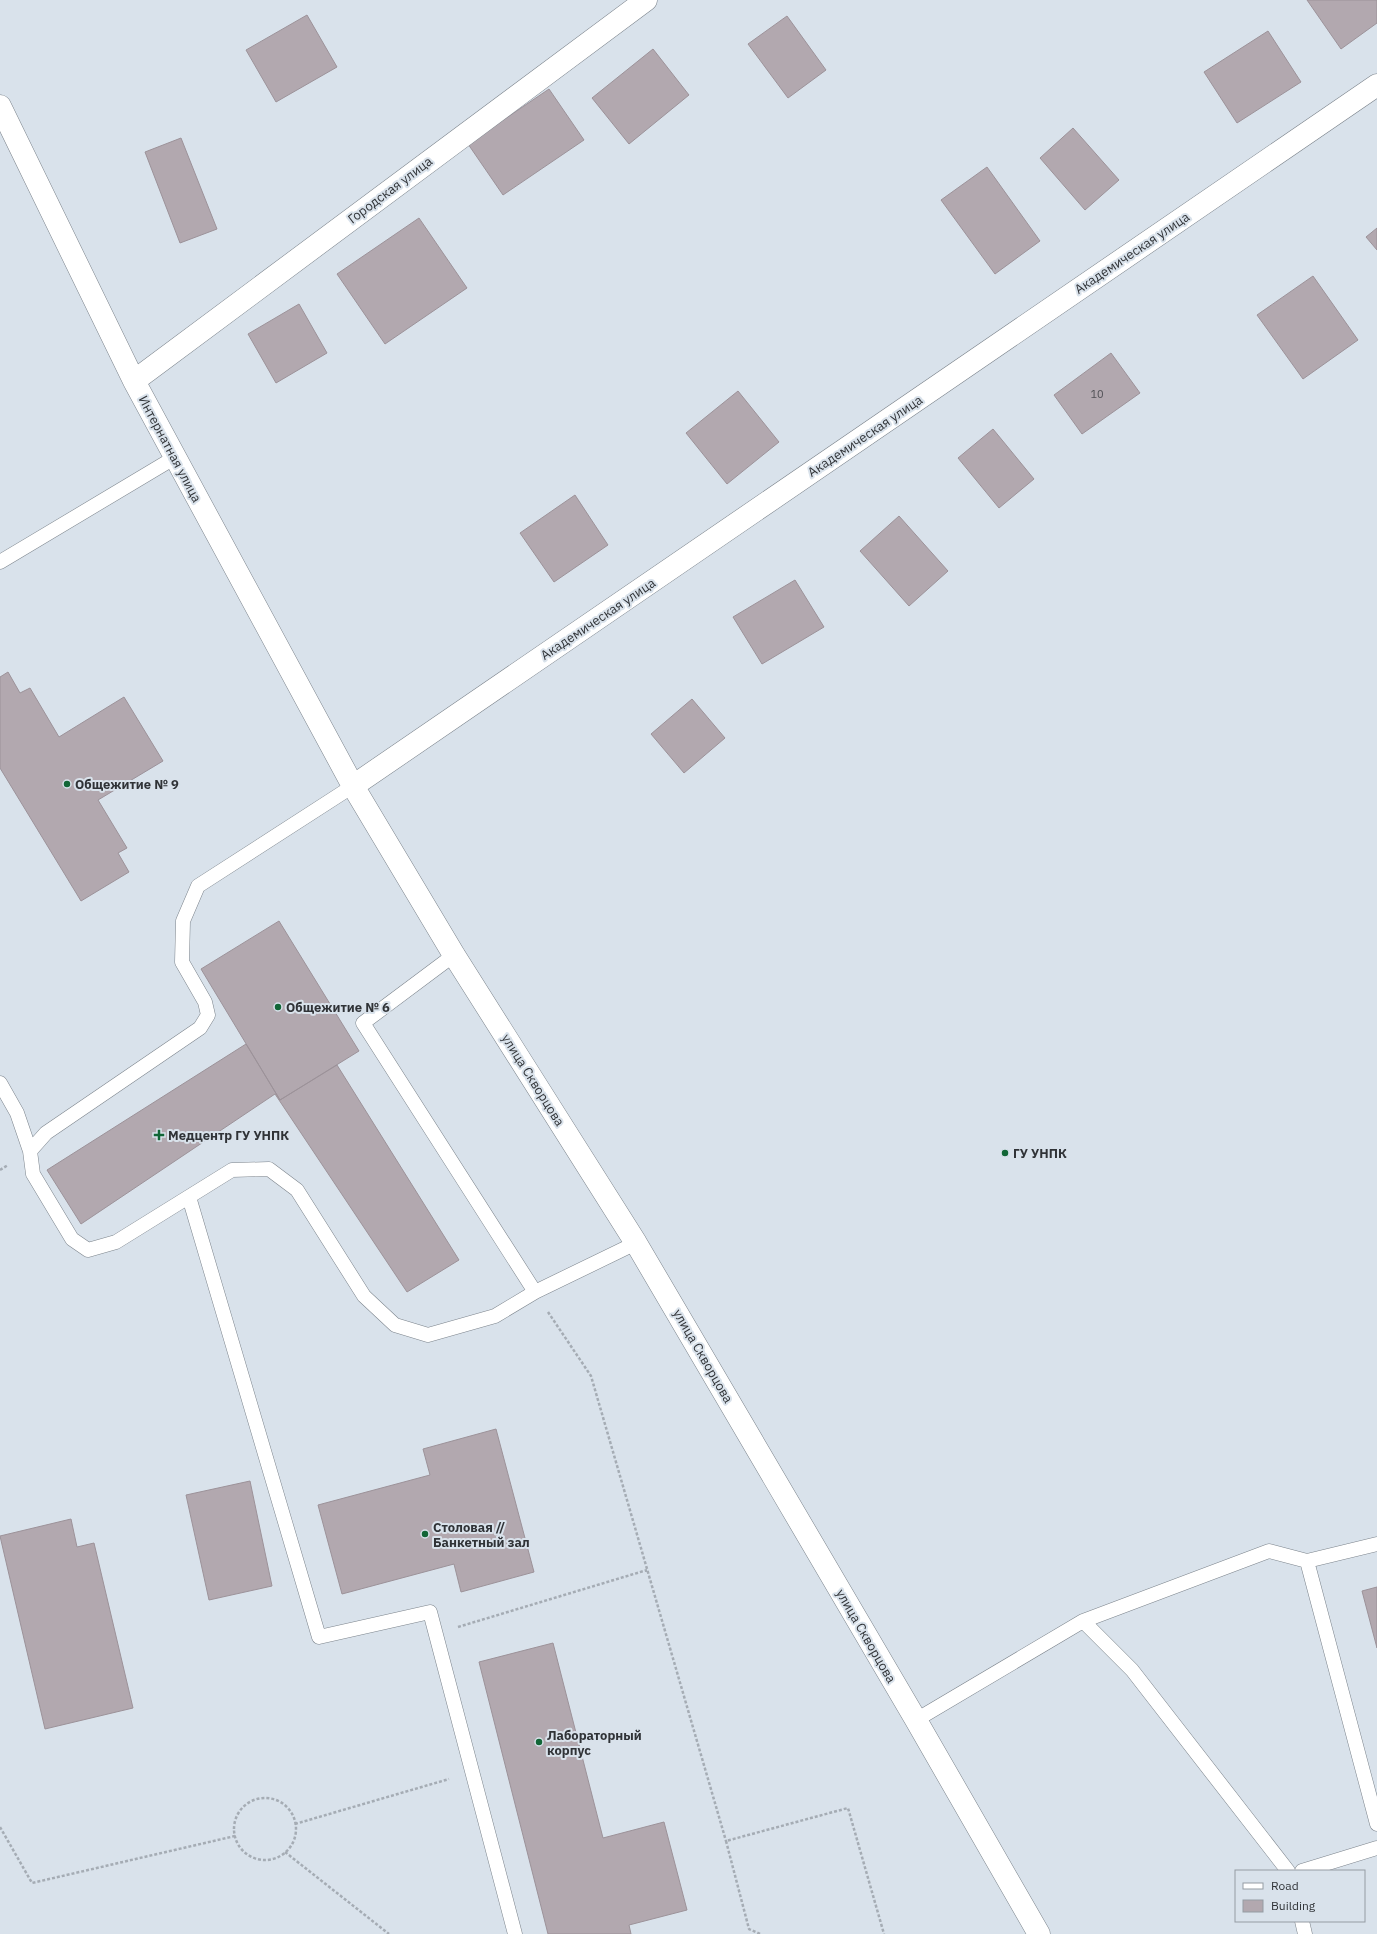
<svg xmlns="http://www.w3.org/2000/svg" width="1377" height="1934" font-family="'IBM Plex Sans',sans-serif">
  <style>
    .building { fill: #b2a8af; stroke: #9c9299 }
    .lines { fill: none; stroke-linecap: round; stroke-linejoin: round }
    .lane-casing { stroke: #7c848c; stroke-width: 15 }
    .street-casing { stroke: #7c848c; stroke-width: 23 }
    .path { stroke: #a5acb4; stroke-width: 2.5; stroke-dasharray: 3 2; stroke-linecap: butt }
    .lane { stroke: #fff; stroke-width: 14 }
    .street { stroke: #fff; stroke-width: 22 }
    .poi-dot { fill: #126637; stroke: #d9e2eb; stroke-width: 1.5 }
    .labels { text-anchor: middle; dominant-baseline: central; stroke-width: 4; stroke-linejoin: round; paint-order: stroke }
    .number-label { font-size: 11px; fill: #505055 }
    .street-label { font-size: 13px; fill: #303337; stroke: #d9e2eb }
    .poi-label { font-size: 13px; font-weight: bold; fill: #303337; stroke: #d9e2eb; text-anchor: start }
  </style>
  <rect width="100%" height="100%" fill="#d9e2eb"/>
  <path class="building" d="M1307 0H1377V23L1341 49Z
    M307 15 337 67 276 102 246 50Z
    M787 16 826 70 788 98 748 44Z
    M1268 31 1301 82 1237 123 1204 72Z
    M653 49 689 95 629 144 592 98Z
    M549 89 584 140 503 195 468 144Z
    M1073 128 1119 180 1085 210 1040 158Z
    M181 138 217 229 180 243 145 152Z
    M987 167 1040 241 995 274 941 200Z
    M419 218 467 288 385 344 337 274Z
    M1377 228V250L1366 237Z
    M1313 276 1358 340 1303 379 1257 315Z
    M299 304 327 353 276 383 248 334Z
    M1111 353 1140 393 1082 434 1054 395Z
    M738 391 779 442 727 484 686 433Z
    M993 429 1034 479 999 508 958 458Z
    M575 495 608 545 554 582 520 533Z
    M899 516 948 571 909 606 860 551Z
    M795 580 824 627 762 664 733 617Z
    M8 672 20 693 30 688 59 737 124 697 163 761 98 800 127 848 118 853 129 872 81 901 0 768V677Z
    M692 699 725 738 684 773 651 734Z
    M279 921 359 1051 280 1100 201 969Z
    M246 1044 280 1100 337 1065 459 1260 407 1292 275 1094 81 1224 47 1170Z
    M496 1429 534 1572 461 1592 454 1564 342 1594 318 1505 430 1475 423 1449Z
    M250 1481 272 1586 209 1600 186 1495Z
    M71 1519 77 1547 94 1543 133 1708 45 1729 0 1536Z
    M1377 1587V1648L1362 1591Z
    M553 1643 603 1838 664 1822 687 1910 629 1925 631 1934H548L479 1662Z"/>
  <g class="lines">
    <g class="lane-casing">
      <path id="lane" d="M0 562 174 458
        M353 786 198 886 183 921 182 962 205 1002 208 1015 200 1028 46 1133 30 1151 33 1174 72 1239 88 1250 116 1242 232 1170 269 1169 297 1190 364 1296 395 1325 428 1335 495 1316 535 1292 636 1243
        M454 955 363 1023 535 1292
        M0 1083 17 1113 30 1151
        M189 1197 319 1637 430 1612 515 1934
        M1307 1561 1377 1824
        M1083 1621 1132 1670 1288 1871
        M916 1720 1083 1621 1269 1551 1307 1561 1377 1544
        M1302 1871 1377 1848
        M1302 1921 1305 1934"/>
    </g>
    <g class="street-casing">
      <path id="street" d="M0 106 134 381 353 786 454 955 636 1243 916 1720 1039 1934
        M134 381 646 0
        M353 786 1377 85"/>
    </g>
    <path class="path" d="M0 1170 8 1165
      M548 1312 591 1376 726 1841
      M458 1627 647 1570
      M234 1829a31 31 0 1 1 62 0a31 31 0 1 1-62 0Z
      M295 1824 449 1779
      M0 1827 32 1883 235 1836
      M285 1852 389 1934
      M760 1934 749 1929 726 1841 848 1808 884 1934"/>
    <use href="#lane" class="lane"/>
    <use href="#street" class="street"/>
  </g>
  <g class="poi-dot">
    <circle cx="67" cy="784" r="4"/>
    <circle cx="278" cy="1007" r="4"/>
    <path d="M157 1129h4v4h4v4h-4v4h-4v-4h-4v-4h4z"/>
    <circle cx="1005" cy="1153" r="4"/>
    <circle cx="425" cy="1534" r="4"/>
    <circle cx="539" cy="1742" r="4"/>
  </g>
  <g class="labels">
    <g class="number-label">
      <text x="1097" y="394">10</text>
    </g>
    <g class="street-label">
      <text transform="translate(390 190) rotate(-37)">Городская улица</text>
      <text transform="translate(1132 253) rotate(-34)">Академическая улица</text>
      <text transform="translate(865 436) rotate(-34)">Академическая улица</text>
      <text transform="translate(170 449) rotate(62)">Интернатная улица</text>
      <text transform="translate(598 619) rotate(-34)">Академическая улица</text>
      <text transform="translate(533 1080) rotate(58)">улица Скворцова</text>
      <text transform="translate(703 1356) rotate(60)">улица Скворцова</text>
      <text transform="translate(866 1636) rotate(60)">улица Скворцова</text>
    </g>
    <g class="poi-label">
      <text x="75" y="784">Общежитие № 9</text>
      <text x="286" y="1007">Общежитие № 6</text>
      <text x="168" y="1135">Медцентр ГУ УНПК</text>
      <text x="1013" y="1153">ГУ УНПК</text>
      <text x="433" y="1527">Столовая //<tspan x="433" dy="15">Банкетный зал</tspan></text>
      <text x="547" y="1735">Лабораторный<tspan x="547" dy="15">корпус</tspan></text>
    </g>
  </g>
  <rect x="1235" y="1870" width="130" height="52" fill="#d9e2eb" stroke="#959ca3"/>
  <rect x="1243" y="1883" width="20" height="6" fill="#ffffff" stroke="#959ca3"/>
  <text x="1271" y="1890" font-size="12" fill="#303337">Road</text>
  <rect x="1243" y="1900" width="20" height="12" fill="#b2a8af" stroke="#959ca3"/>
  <text x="1271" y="1910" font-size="12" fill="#303337">Building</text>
</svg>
